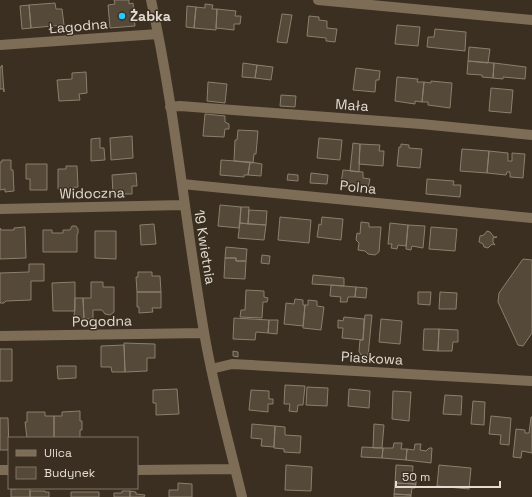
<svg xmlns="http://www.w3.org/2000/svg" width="532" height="497" font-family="'Space Grotesk',sans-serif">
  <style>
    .building { fill: #554939; stroke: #8b7f6d }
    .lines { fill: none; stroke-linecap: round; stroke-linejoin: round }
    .minor { stroke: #7e6d56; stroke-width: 10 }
    .poi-dot { fill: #24c9fe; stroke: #3a2f20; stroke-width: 1.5 }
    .labels { text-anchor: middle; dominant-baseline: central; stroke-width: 3; stroke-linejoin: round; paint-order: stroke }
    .poi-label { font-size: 14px; font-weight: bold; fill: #e3dcd2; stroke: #3a2f20; text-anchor: start }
    .street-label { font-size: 14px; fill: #e3dcd2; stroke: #3a2f20 }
  </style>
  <rect width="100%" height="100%" fill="#3a2f20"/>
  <path class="building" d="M114 0H129V4L133 3 135 26 110 28 108 5 115 4Z
    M55 3 56 9H62L64 25 31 28 29 5Z
    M205 4 213 5 212 9H217L216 30 194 28 196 7 205 8Z
    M29 5 31 28 22 29 20 6Z
    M187 6 196 7 194 28 186 27Z
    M217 9 236 11 235 16H241L240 24H234V30L216 28Z
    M282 14 292 15 287 43 277 42Z
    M309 16 319 17V20L327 21V28L337 29 335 42 326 41V38L307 36Z
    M397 25 420 27 418 46 395 44Z
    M435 29 466 32 465 51 427 47 428 37H434Z
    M469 47 490 49 488 63 468 61Z
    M468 61 494 63 493 78 482 77V75L467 74Z
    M243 63 257 65 255 78 242 77Z
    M494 63 526 67 525 79 503 77V79L493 78Z
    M2 65 4 92V89H0V67H2Z
    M257 65 273 67 271 80 255 78Z
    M356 68 380 71 379 80H376L375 92 353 90Z
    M86 72 87 93 79 94 80 100 59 101 57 80 72 79V73Z
    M397 77 418 79 417 82H424L422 102 415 101V104L395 101Z
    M431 81 452 83 450 108 428 105V102H422L424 82 431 83Z
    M208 82 227 84 225 103 207 101Z
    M491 88 513 90 511 113 489 111Z
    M281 95 296 96 295 107 280 106Z
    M205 114 225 116V122L229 124V129H225L224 137 203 136Z
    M238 130 258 131 256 154H254L253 163 234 161 235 140H237Z
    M132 136 133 158 111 160 110 138Z
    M100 138V148H104L105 160 91 161V139Z
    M319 138 342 140 340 160 317 158Z
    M353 143 360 144 359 172 350 171Z
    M360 144 380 145 379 151H384L383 166 359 164Z
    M401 144 409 145V148L422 149 420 168 397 166 399 147H401Z
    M462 149 489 151 487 173 460 171Z
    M489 151 508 153V161H512V153L525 154 523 178 510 177V172H507L506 175 487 173Z
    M2 160H11V170H13L14 191 5 192V189L0 190V162H2Z
    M221 160 250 162 248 175H244V177L220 175Z
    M250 162 262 164 261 176 248 175Z
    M26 164H47V190H30V179H26Z
    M66 166H77L78 187 58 189V169H66Z
    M343 170 363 172V178L370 179 368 188 350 186V184L341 183Z
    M136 173 137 186H132V194H113L112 175Z
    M311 173 328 175 327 184 310 183Z
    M288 174 298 175V181L287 180Z
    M427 179 454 181 453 185H461L460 197 426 194Z
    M220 205 241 207 239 228 218 226Z
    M241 207H249L248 224 240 223Z
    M249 210 267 211 266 225 248 224Z
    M280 217 311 220 309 243 278 240Z
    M322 217 343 219 341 240 317 237 319 224 321 225Z
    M361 222 369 223V227H381L379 252 375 255 368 254 365 251 358 250 359 243 356 240 357 233 360 234Z
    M240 223 266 225 264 240 238 238Z
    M390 223 408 225 406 246 398 245 397 249 391 248 392 244H388Z
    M154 224 156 244 141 245 140 225Z
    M408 225 425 226 423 248 412 246 411 250 406 249Z
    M72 226H76L78 229V233L77 235V252H43V230H52V233H63V230H70Z
    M25 227 26 258 0 259V228L1 230H14V228Z
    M431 227 457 229 455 251 429 249Z
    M95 231H116V259L95 258Z
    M487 231 490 232 494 237H497L493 238V242L495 245 493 244 491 245 488 248 484 247 483 244 479 242 480 236 484 235Z
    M226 247 247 249 246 261H236V258H225Z
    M262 255 270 256 269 264 261 263Z
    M225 258H236V261H246L245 279 224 278Z
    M523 259 532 260V333L523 346 518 345 498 302 499 293Z
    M29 264H44V281H31V300L6 301 4 303H0V273L29 272Z
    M138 272H152V276H160L161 292H137L136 277H138Z
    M313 275 344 278V286L312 284Z
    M75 282V311H53L52 283Z
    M91 282H103V287H114V312L110 315 105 314 102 310H93V319H84L83 298H91Z
    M331 285 356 287 355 297H348L347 302H340L341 297 330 296Z
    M356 287 367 288 366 298 355 297Z
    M246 290 264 291V297L268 298 267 302H263L262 318 240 317 241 310H245Z
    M137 292H161V308H152L153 312 139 313V307H137Z
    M418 292H431L430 305 418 304Z
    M440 292 457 293 456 309H439Z
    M75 298H83L84 319H74Z
    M295 299 303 300V305H305L303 326 284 324 286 303 294 304Z
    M308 300 317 301V306L324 307 321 330 303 328 305 305H308Z
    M365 315H372L368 356 361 355 359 351 360 340H363Z
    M344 317 364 319 363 340 342 338 343 328H338V320L343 321Z
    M234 318 269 320 268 333 256 332 255 340 233 339Z
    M381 319 402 321 400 344 379 342Z
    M269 320H278L277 334 268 333Z
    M424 329H439L438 351 423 350Z
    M439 329 458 330V342H453L452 351H438Z
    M124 343 155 344V358H147V371L125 372Z
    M124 345 125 372H112L111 367H101V346Z
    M0 349H12V381H0Z
    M233 351 238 352V357L233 356Z
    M57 366H76V378L58 379Z
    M285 385 305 386 303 405H298L297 412 289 411 290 404H284Z
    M307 387 328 388 327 406 306 405Z
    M177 389 179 414 156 415V403H153V390Z
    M349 389 370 391 369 408 348 406Z
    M251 390 269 391V399H273V404H268V412L249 410Z
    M393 391 411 392 409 421 392 419Z
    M445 395 462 396 461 415 443 414Z
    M473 401 485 402 484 425 471 424Z
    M80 411V421H82V430H80V438H54V416H62V412Z
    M27 412H45V416H54V438H27L25 422H27Z
    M491 416 511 418 509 445 500 444 501 435 489 434Z
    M531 417H532V453L522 451 521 458 513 457 516 429 525 430V433H529Z
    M0 418H8L9 450H0Z
    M252 424 275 426 274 447 261 446 262 439 251 438Z
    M374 424 384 425 382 448H373Z
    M275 426 285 427V435L301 436 300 453 284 452V449L274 448Z
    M394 443H402L401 449H407L406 460 382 458 383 448H393Z
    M415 444H421L420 450 426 451 429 448H432L431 463 406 460 407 449 414 450Z
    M362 447 383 448 382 458 361 457Z
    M286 465 312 467 311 491 285 490Z
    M396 465 413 466 412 480H416V484L395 483Z
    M439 465 471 468 469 489 437 486Z
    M178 483 192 484V497H169V490H178Z
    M395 483 416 484 415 488H412L411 495 394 494Z
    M16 488H30V497H11V489H16Z
    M30 491H45V492H49V497H30Z
    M122 491H130V497H114V493H122Z
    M130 491 136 492V494L145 495 144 497H130Z
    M71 492H99V497H71Z
    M394 494 411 495V497H394Z"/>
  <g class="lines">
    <path class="minor" d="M151 0C175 109 185 221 204 332 213 387 229 442 242 497
      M318 0 532 20
      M0 45 158 34
      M170 107 180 106 421 124 532 135
      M182 184 532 218
      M0 209 184 205
      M0 336 204 333
      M211 369 232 364 532 381
      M0 470H9
      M137 470 235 469"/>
  </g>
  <circle class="poi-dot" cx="122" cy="16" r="4"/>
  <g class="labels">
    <g class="poi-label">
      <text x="130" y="16">Żabka</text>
    </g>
    <g class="street-label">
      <text transform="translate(78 26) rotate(-5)">Łagodna</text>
      <text transform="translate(352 105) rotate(4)">Mała</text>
      <text transform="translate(358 187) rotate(6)">Polna</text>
      <text transform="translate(92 193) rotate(-1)">Widoczna</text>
      <text transform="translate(205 247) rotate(81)">19 Kwietnia</text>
      <text transform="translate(102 321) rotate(-1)">Pogodna</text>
      <text transform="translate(372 358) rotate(3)">Piaskowa</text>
    </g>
  </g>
  <rect x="8" y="437" width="130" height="52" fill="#3a2f20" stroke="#7e7467"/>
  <rect x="16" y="450" width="20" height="6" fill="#7e6d56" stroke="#7e7467"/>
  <text x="44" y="457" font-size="12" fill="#e3dcd2">Ulica</text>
  <rect x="16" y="467" width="20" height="12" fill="#554939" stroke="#7e7467"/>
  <text x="44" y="477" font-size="12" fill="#e3dcd2">Budynek</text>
  <path d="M396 481v6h104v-6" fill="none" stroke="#e3dcd2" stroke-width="2"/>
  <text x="402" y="481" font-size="12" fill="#e3dcd2" stroke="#3a2f20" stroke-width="3" paint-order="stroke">50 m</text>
</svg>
